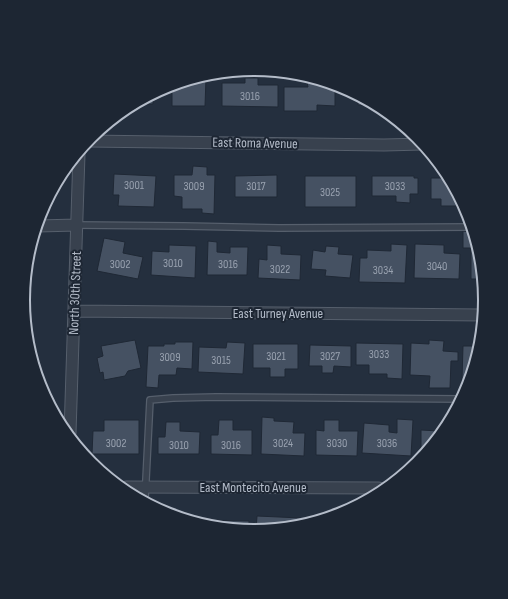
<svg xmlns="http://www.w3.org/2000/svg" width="508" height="599" font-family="'Sofia Sans Condensed',sans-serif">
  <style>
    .building { fill: #455162; stroke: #1f2835 }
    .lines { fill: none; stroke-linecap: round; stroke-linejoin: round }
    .service-casing { stroke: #565f6c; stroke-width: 8 }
    .minor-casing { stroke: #565f6c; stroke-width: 13 }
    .service { stroke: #38414e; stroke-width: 5.5 }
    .minor { stroke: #38414e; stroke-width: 11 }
    .labels { text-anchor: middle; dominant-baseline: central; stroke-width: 4; stroke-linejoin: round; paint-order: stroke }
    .number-label { font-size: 12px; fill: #98a1af }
    .street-label { font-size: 14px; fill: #b4bcc9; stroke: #1d2633 }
    .rim { fill: none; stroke: #b4bcc9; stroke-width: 2 }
  </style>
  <rect width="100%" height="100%" fill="#242f3e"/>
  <path class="building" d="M206 78 205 106H172V85L184 84V82Z
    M245 78H258V85H278V107L222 106V83H245Z
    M307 82H324L335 85V106L317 105V111H284V87H308Z
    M153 95V104H138Z
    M358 97 371 105H358Z
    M193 166 207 167V175H215L214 214 202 213V209H182V197L174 196V175H192Z
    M114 174 156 176 154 207 118 206 119 195H113Z
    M277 175V197H235V176Z
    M305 176H356V207H305Z
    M372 176H414V178H418V194H410V203L396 202V196H372Z
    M431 178H445L464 206H441V199H431Z
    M463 231 471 232 481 279H471V248H463Z
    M104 238 125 242 123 253 143 257 138 279 97 271Z
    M208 241 217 242V252L230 253V247H248L247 275H207Z
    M391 244 407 245 405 283 359 282 360 258H367V250L391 251Z
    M415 244 444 245V253L460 254 459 279 414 278Z
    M169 245 196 246 195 278 151 275 152 251 169 252Z
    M267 245 281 246V254L301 255 300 280 258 278 259 259 267 260Z
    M326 246 339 247 338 254 353 255 350 278 325 276 326 270 311 269 313 250 325 252Z
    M24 293H31L29 320H27L23 299Z
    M135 340 141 368 128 371 125 376 104 380 103 372 100 373 97 358 103 356 101 346Z
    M429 340 444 341 443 351 458 352V361H451L450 388H429L430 376 410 375 411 343 429 344Z
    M175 342H193L192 369 177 368 176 375H159L158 388 146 387 148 346H164V344H175Z
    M227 342 245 343 243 374 198 372 199 347 226 348Z
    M356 343 403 344 402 379 387 378V374H369V365H356Z
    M253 344H298V369H285V377H270V368H253Z
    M310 345 351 346V367L334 366 333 373H322V366H309Z
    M463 346H476L469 380H462Z
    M262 417 274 418V421L294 422 293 433H305L304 456 261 454Z
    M397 419 413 420 411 456 362 453 364 423 389 425V432L397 433Z
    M104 420H139V454H92L93 431H104Z
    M219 420H233V430H252V455L211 454V435H218Z
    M324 420H339V431H358L357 456 316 455V430L324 431Z
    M166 422H180V431L200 432 199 454H158V437H165Z
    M421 430 439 431 421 458Z
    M257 516 301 518V521L256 530Z
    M205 520 249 521V529L205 521Z"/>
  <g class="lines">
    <g class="service-casing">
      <path id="service" d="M77 225 184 226 279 228 471 227
        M145 499 150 400 173 398 216 397 460 399"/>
    </g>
    <g class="minor-casing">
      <path id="minor" d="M88 141 384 145 423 144
        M38 226 77 225
        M75 311 482 315
        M70 433 79 154
        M126 487 379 488"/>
    </g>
    <use href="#service" class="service"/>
    <use href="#minor" class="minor"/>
  </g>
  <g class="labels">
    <g class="number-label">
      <text x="250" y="96">3016</text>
      <text x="134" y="185">3001</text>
      <text x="194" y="186">3009</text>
      <text x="256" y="186">3017</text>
      <text x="395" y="186">3033</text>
      <text x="330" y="192">3025</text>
      <text x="173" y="263">3010</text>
      <text x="120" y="264">3002</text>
      <text x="228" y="264">3016</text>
      <text x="437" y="266">3040</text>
      <text x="280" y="269">3022</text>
      <text x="383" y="270">3034</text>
      <text x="379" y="354">3033</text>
      <text x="276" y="356">3021</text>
      <text x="330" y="356">3027</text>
      <text x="170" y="357">3009</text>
      <text x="221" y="360">3015</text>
      <text x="116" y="443">3002</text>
      <text x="283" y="443">3024</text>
      <text x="337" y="443">3030</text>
      <text x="387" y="443">3036</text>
      <text x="179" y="445">3010</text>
      <text x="231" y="445">3016</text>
    </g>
    <g class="street-label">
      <text transform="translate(255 143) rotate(1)">East Roma Avenue</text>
      <text transform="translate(75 293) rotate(-88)">North 30th Street</text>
      <text x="278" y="313">East Turney Avenue</text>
      <text x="253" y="487">East Montecito Avenue</text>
    </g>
  </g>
  <path d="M0 0H508V599H0ZM30 300a224 224 0 1 1 448 0a224 224 0 1 1-448 0Z" fill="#1d2633" fill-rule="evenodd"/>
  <path class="rim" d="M30 300a224 224 0 1 1 448 0a224 224 0 1 1-448 0Z"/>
</svg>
